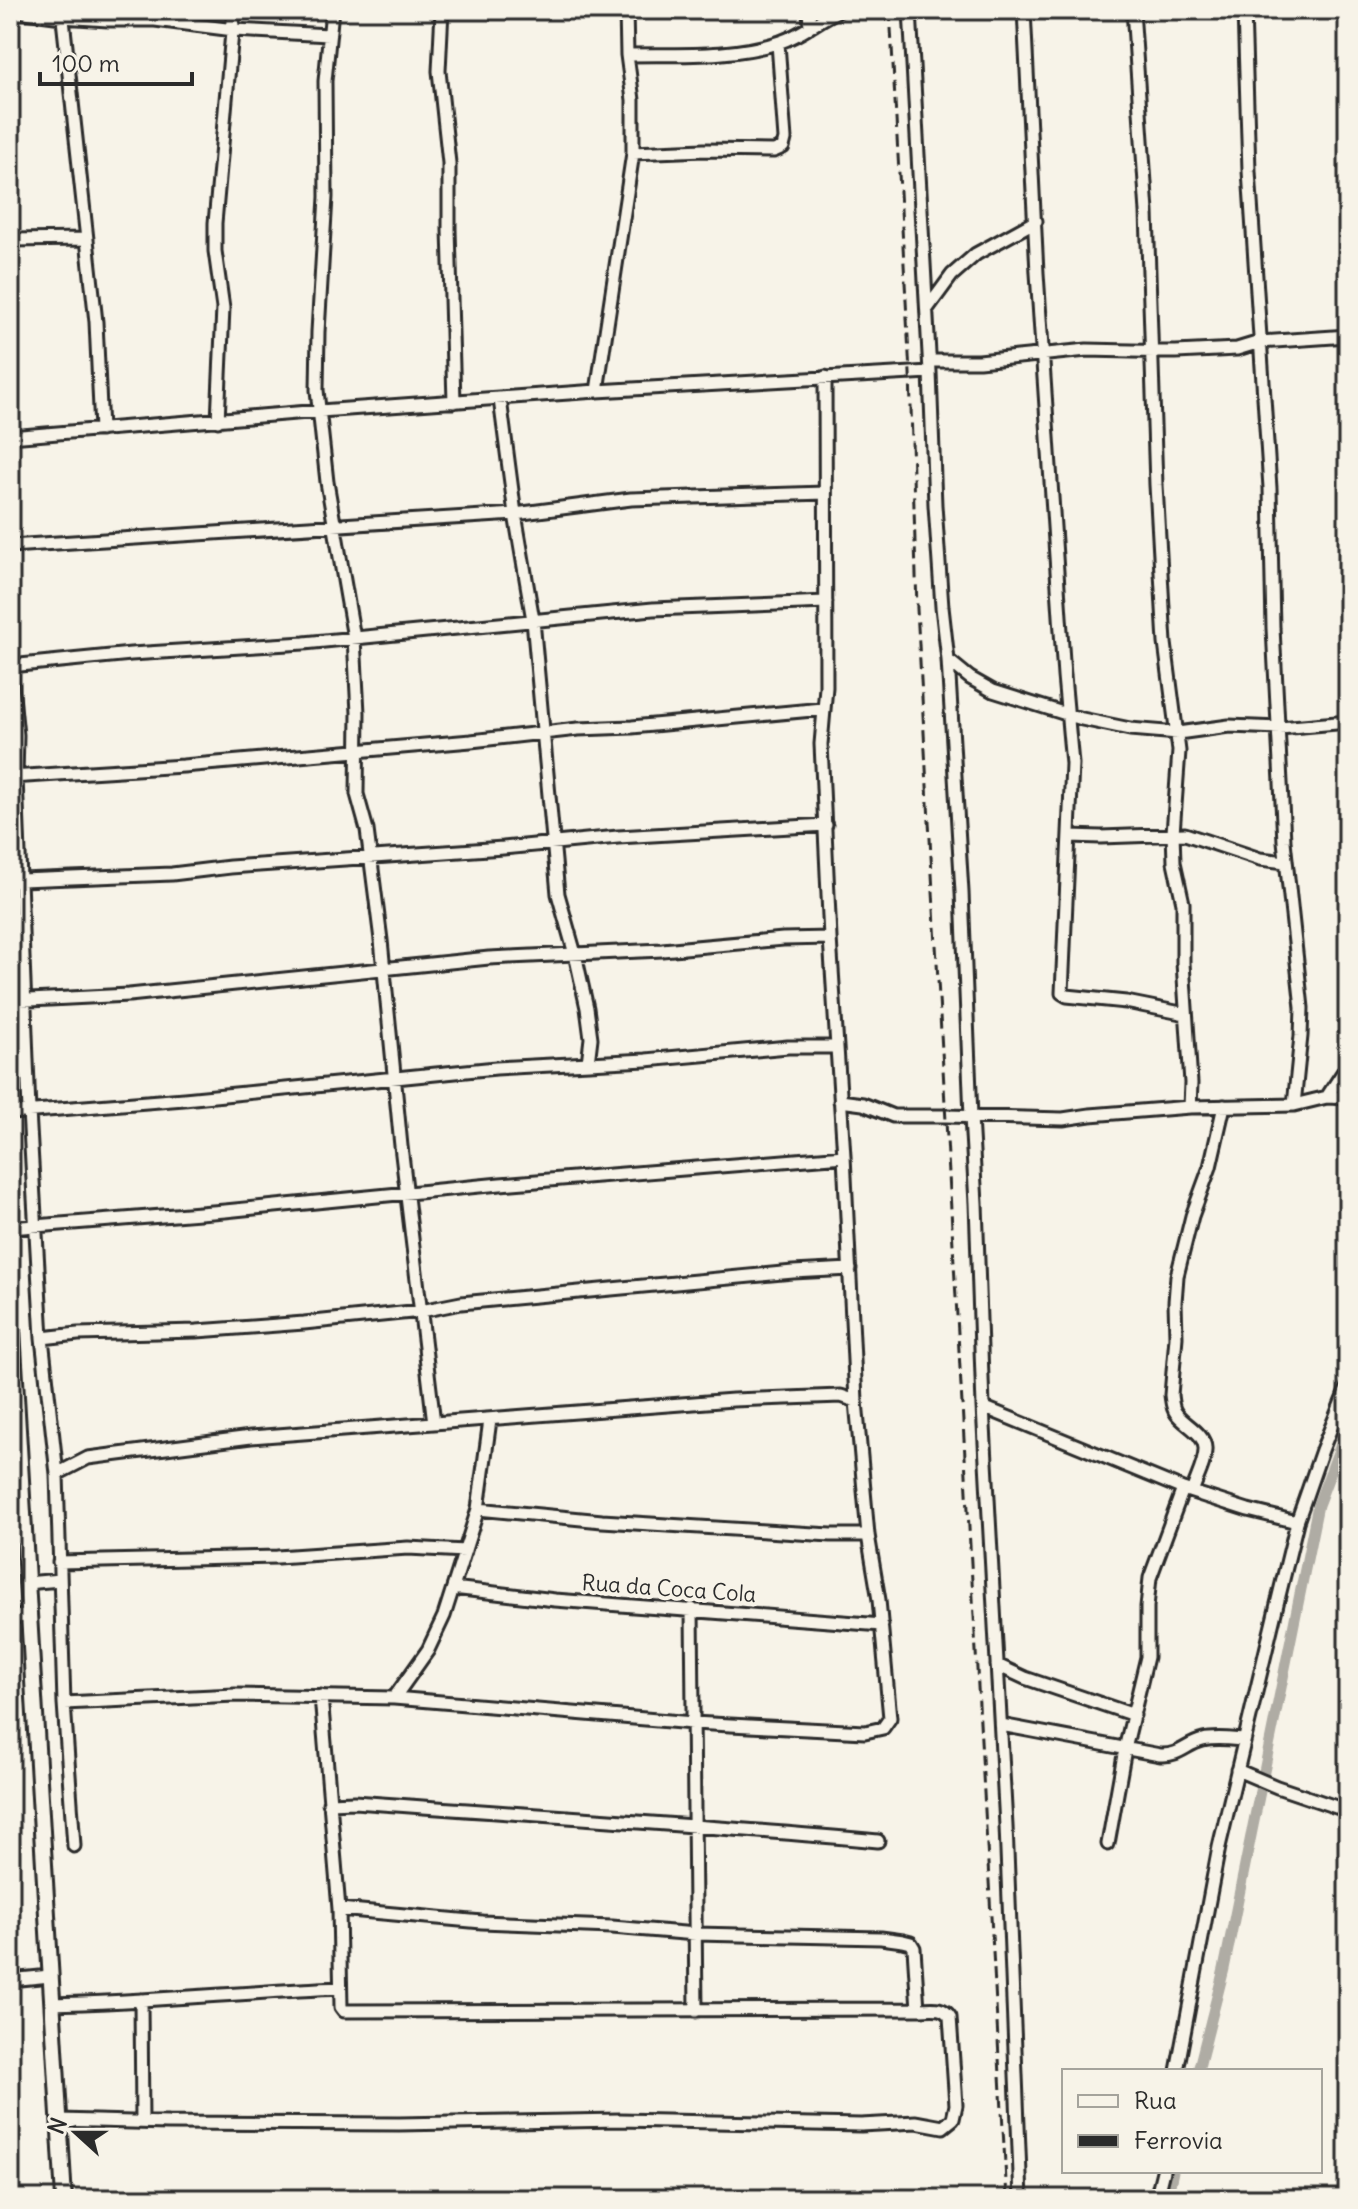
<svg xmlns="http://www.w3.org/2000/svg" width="1358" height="2209" font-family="Delius,sans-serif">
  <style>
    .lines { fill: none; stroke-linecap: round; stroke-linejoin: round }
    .canal { stroke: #afaca4; stroke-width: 11 }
    .minor-casing { stroke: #2b2b2b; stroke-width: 17 }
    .major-casing { stroke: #2b2b2b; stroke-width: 20 }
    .minor { stroke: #f7f3e8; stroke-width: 11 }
    .major { stroke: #f7f3e8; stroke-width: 14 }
    .rail { stroke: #2b2b2b; stroke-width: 3; stroke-dasharray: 12 6; stroke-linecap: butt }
    .labels { text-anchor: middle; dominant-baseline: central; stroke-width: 8; stroke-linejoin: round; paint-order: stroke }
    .street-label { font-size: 22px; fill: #2b2b2b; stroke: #f7f3e8 }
  </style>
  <rect width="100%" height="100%" fill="#f7f3e8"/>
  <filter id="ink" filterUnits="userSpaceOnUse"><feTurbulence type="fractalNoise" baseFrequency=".0125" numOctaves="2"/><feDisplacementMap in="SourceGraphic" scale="16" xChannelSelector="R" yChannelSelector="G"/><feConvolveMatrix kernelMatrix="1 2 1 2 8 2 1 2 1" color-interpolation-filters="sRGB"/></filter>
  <g filter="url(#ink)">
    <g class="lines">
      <path class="canal" d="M1198 2071 1224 1969 1318 1505 1348 1426
        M1167 2199 1173 2171"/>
      <g class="minor-casing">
        <path id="minor" d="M10 10 62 17 108 20H155L234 30 329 35
          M62 10 96 322 101 430
          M332 10 325 81 326 197 318 332 317 390 327 482 354 638 358 713 357 794 367 830 381 940 401 1146 434 1423
          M442 10 439 71 449 163V229L454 402
          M809 10 810 27
          M1024 10 1037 273 1064 676 1072 764 1062 993 1067 996 1126 1002 1186 1014
          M1133 10 1147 212 1156 485 1165 643 1179 751 1173 833 1174 862 1183 903V963L1191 1083 1190 1107
          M1244 10 1249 171 1270 488 1273 628 1284 841 1302 1008 1301 1036 1294 1105
          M627 55C676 54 733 58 780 42 802 35 819 19 840 10
          M633 153 704 150 774 151 783 147 785 139 778 43
          M10 240 86 239
          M927 309 952 275 976 254 1036 221
          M931 361H979L1087 350 1176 352 1237 349 1260 342 1348 336
          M930 372 935 505 942 607 948 660 962 892 971 1117 976 1203 983 1407 1006 1826 1021 2199
          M597 391 633 153V100L627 55 626 10
          M500 399 515 514 533 620 558 894 575 954 587 1008 591 1038 588 1063
          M218 421 223 308 215 251V223L234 10
          M10 437 320 411 597 391 930 372 910 10
          M10 546 515 514 631 499 825 493
          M948 660 970 678 993 691 1082 719 1130 729 1178 733 1229 726 1280 728 1348 722
          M10 666 17 735 16 777 29 1111 42 1338 57 1474 64 1703 74 1846
          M10 666 131 654 304 643 653 609 826 602
          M11 777 183 766 471 741 578 729 632 727 823 709
          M1070 836 1101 837 1185 834 1260 859 1286 862
          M10 882 21 880 172 874 230 867 503 848 618 837 826 825
          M10 1001 129 995 489 958 662 950 783 939 830 938
          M1327 1097 1348 1065
          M840 1101 863 1104 893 1116H946L1063 1119 1090 1115 1190 1107 1294 1105 1327 1097 1348 1098
          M10 1113 184 1099 496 1068 646 1060 788 1047H837
          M10 1228 225 1211 500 1184 844 1156
          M42 1338 78 1334 197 1331 304 1323 421 1311 461 1303 793 1272 850 1269
          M983 1407 1183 1489
          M57 1474 88 1458 251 1437 733 1400 841 1396 856 1401
          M1192 1492 1248 1510 1297 1522
          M478 1509 602 1521 831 1535H868
          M59 1562 277 1557 408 1548 465 1551
          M26 1583 60 1580
          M453 1588 555 1600 882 1625
          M692 1609 696 2011
          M10 1617 29 1616
          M997 1665 1025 1678 1134 1715
          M321 1696 339 1909 341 2007 344 2011 918 2009
          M394 1698 428 1650 444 1616 478 1509 490 1420
          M64 1703 235 1695 394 1698 693 1723 865 1732 883 1728 890 1718 879 1600 868 1535 856 1401 844 1156 830 938 821 744 826 687 825 377
          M1001 1725 1160 1755C1180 1756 1186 1744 1203 1740 1216 1737 1230 1739 1243 1740
          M1237 1770 1277 1787 1348 1811
          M329 1803 354 1802C529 1815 704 1825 878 1841
          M1108 1844 1125 1749 1147 1657V1607L1150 1578 1183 1489 1192 1492C1196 1479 1206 1462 1205 1448 1204 1432 1184 1425 1176 1413 1172 1408 1172 1402 1171 1395L1176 1337 1175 1302 1177 1276 1192 1216 1210 1167 1224 1106
          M10 1980 50 1976
          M141 2000 142 2122
          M52 2004C148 2002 244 1992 340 1988
          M1177 2071 1219 1847 1277 1604 1297 1522 1322 1450 1348 1386
          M60 2120 168 2123 399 2124 620 2120 861 2125 916 2122 943 2127 953 2119 956 2105 950 2017C943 2005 930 2009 918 2009L914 1948 911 1943 903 1941 881 1938 696 1934 612 1927 482 1922 339 1909
          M1156 2199 1163 2171"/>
      </g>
      <g class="major-casing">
        <path id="major" d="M10 1296 64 2199"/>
      </g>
      <use href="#minor" class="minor"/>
      <use href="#major" class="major"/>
      <path class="rail" d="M890 10 910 373 917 609 1007 2199"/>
    </g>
  </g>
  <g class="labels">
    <g class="street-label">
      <text transform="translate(669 1588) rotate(4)">Rua da Coca Cola</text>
    </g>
  </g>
  <rect width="1358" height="2209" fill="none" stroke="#f7f3e8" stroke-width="40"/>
  <rect x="20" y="20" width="1318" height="2169" fill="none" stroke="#2b2b2b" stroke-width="3" filter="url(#ink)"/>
  <rect x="1062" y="2069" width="260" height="104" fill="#f7f3e8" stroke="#a5a39c" stroke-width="2"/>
  <rect x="1078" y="2095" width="40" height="12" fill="#f7f3e8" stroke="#a5a39c" stroke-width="2"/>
  <text x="1134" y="2109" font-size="24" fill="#2b2b2b">Rua</text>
  <rect x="1078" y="2135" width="40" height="12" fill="#2b2b2b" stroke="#a5a39c" stroke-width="2"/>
  <text x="1134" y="2149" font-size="24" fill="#2b2b2b">Ferrovia</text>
  <g transform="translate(76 2133) rotate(291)" stroke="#f7f3e8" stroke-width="6" paint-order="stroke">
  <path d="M0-6L14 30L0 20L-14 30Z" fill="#2b2b2b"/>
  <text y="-12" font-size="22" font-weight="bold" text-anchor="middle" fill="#2b2b2b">N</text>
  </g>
  <path d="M40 72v12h152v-12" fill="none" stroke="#2b2b2b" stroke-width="4"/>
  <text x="52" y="72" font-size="24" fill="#2b2b2b" stroke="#f7f3e8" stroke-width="6" paint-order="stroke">100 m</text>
</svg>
